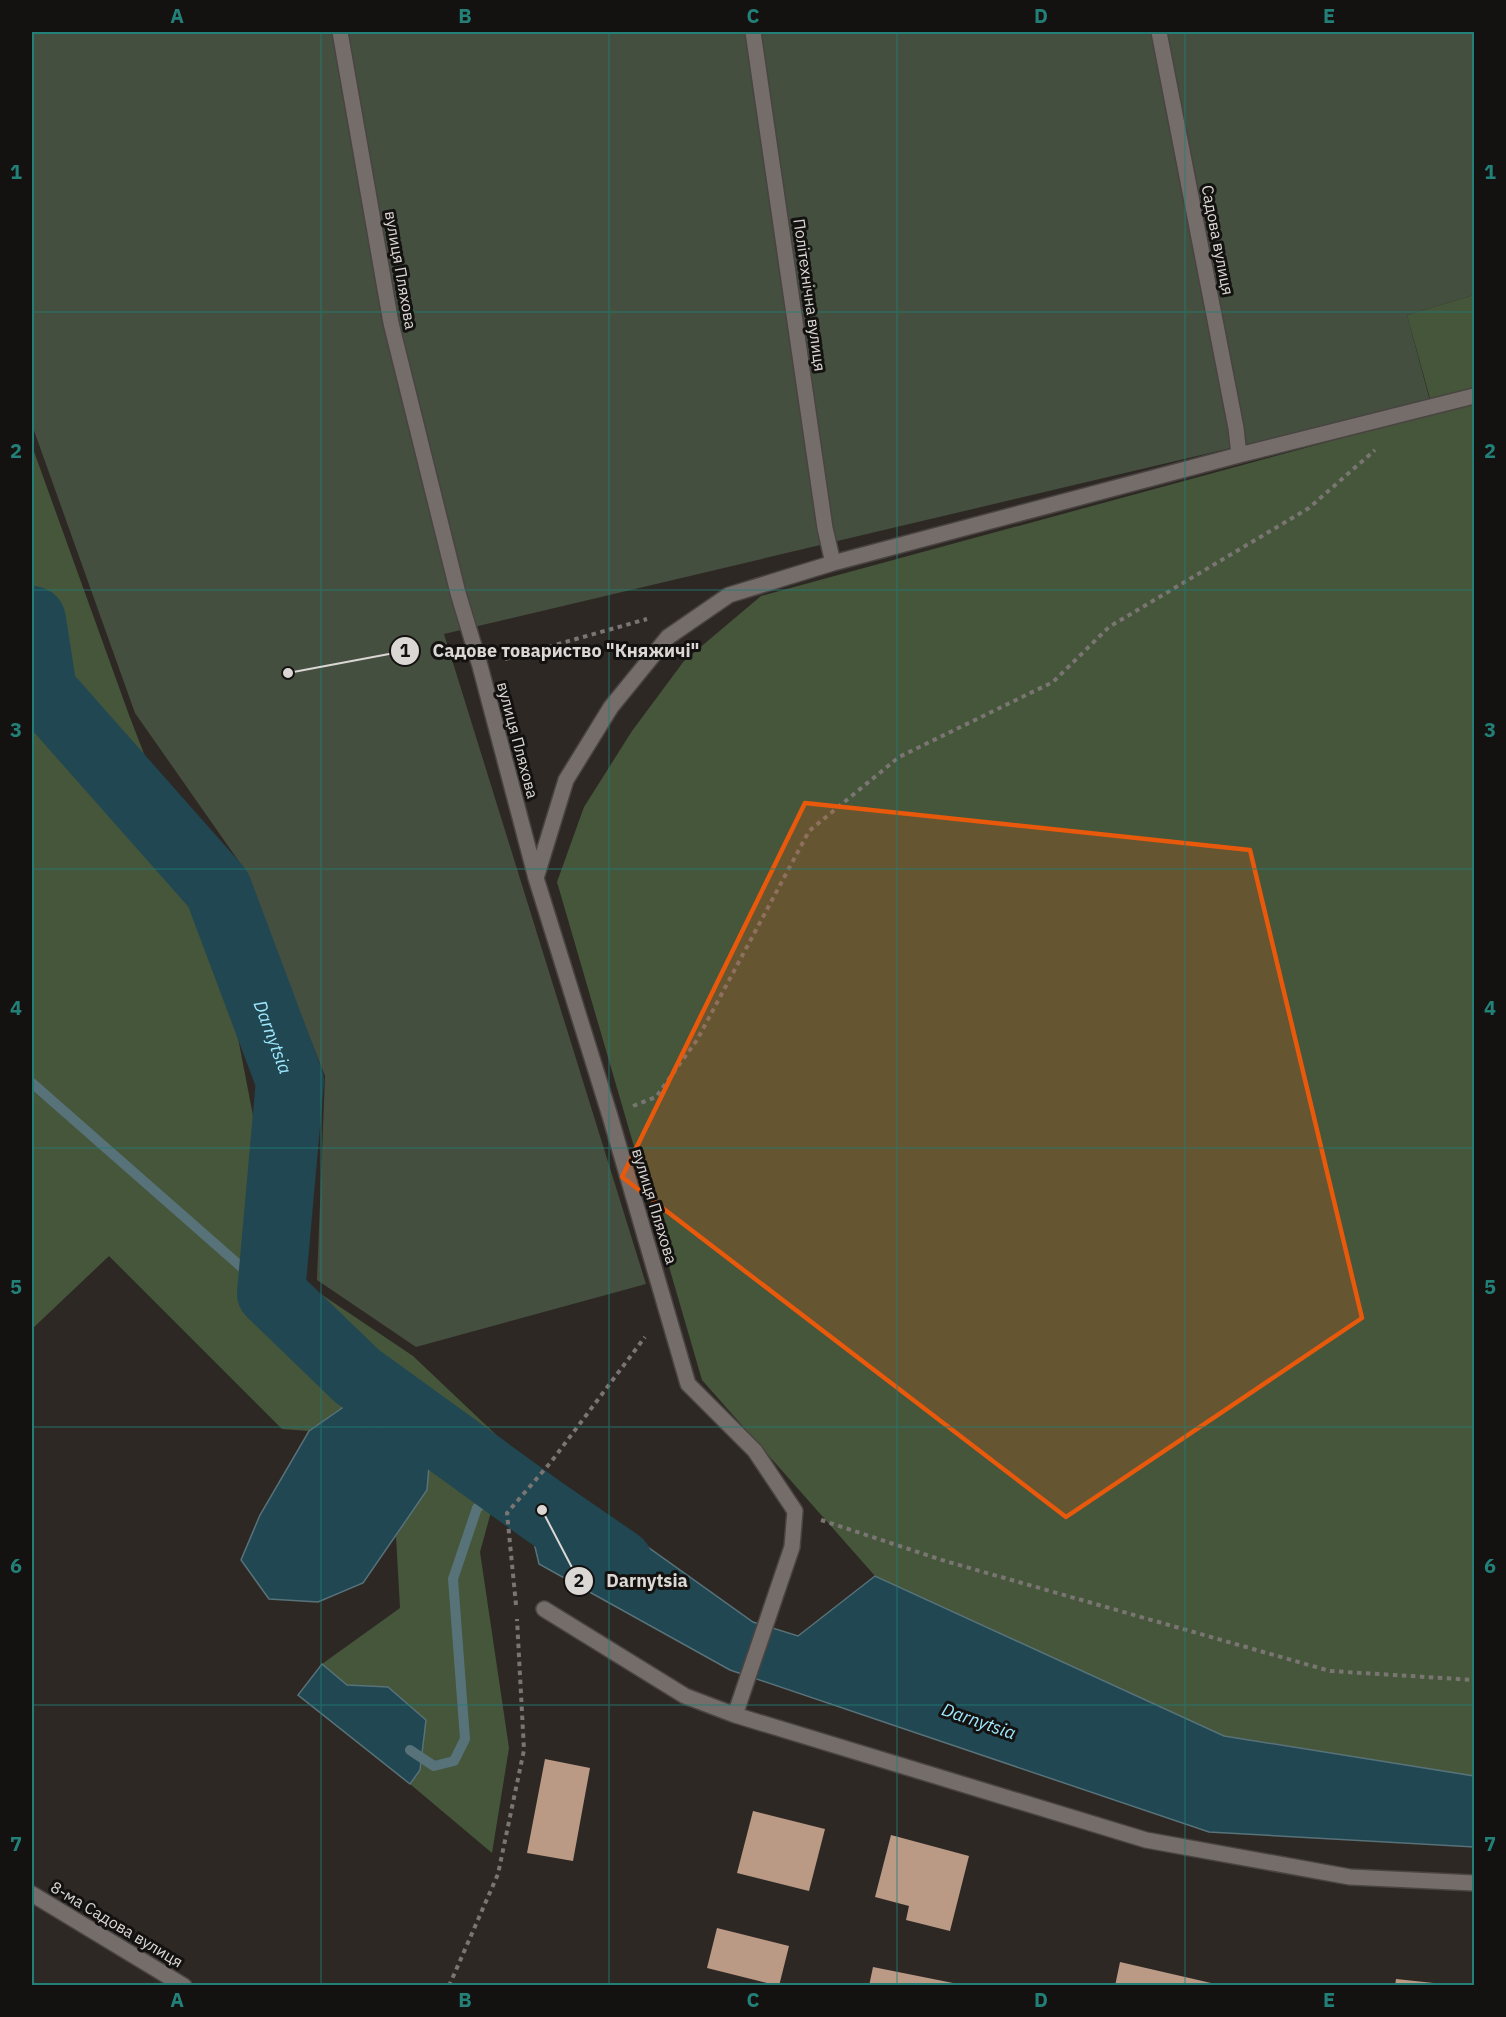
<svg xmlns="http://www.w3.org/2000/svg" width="1506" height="2017" font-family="'IBM Plex Sans',sans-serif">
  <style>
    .green { fill: #444f3f }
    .forest { fill: #45563b }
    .water { fill: #204752; stroke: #587279; stroke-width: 1.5 }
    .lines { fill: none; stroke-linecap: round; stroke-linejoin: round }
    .stream { stroke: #587279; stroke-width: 10 }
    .river { stroke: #204752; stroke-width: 68 }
    .building { fill: #ba9a85 }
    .minor-casing { stroke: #494442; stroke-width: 18 }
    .path { stroke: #7a7572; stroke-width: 4; stroke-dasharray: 4.5 4.5; stroke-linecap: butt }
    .minor { stroke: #746d69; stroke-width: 15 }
    .marked { fill: #e8590c; fill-opacity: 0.2; stroke: #e8590c; stroke-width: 4.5; stroke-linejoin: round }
    .grid { fill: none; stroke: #238078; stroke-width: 1.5; stroke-opacity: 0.55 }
    .labels { text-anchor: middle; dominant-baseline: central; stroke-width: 6; stroke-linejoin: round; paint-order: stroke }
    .street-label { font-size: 16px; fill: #dbd7d5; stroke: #141210 }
    .water-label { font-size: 18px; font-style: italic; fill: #9fe8fe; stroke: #141210 }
    .leader { fill: none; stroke: #dbd7d5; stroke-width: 2 }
    .callout-dot { fill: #dbd7d5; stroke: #141210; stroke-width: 2 }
    .mark-label { font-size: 18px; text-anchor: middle; font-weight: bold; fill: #111 }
    .callout-label { font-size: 18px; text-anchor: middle; font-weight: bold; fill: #dbd7d5; stroke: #141210; stroke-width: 6; stroke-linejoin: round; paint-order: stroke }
    .neatline { fill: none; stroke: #238078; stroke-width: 2 }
    .grid-label { font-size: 20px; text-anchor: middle; font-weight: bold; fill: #238078 }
  </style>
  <rect width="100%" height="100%" fill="#2e2824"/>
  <path class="green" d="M32 32H1474V295L1407 315 1430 401 444 634 646 1284 416 1347 317 1280 325 1076 240 863 135 713 32 425Z"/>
  <path class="forest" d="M1474 295V1776L1224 1736 875 1576 702 1380 557 882 584 807 632 731 684 661 761 596 1434 413 1407 315Z
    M32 446 129 715 222 955 260 1152 303 1282 413 1356 509 1447 480 1552 509 1748 492 1853 410 1784 420 1770 388 1687 347 1685 322 1664 400 1608 396 1536 427 1490 346 1406 309 1431 282 1429 109 1256 32 1329Z"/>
  <path class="water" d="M345 1406 395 1423 430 1454 427 1490 363 1583 318 1602 269 1599 241 1560 260 1515 309 1431Z
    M572 1493 753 1622 798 1636 875 1576 1224 1736 1474 1776V1847L1209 1832 730 1670 539 1564 532 1534 542 1510 556 1495Z
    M322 1664 347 1685 388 1687 426 1720 420 1770 410 1784 298 1695Z"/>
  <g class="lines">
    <path class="stream" d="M32 1083 271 1293
      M410 1750 434 1766 454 1761 465 1739 453 1579 477 1508 507 1485"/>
    <path class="river" id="s1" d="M32 620 43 691 218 889 290 1081 271 1293 357 1376 542 1510 619 1563"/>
  </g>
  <path class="building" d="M545 1759 590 1768 573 1861 527 1853Z
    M753 1811 825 1829 809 1891 737 1873Z
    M891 1835 969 1856 950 1931 906 1920 909 1906 875 1897Z
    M717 1928 789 1946 779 1986 707 1968Z
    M1120 1962 1211 1983 1210 1986H1115Z
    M873 1967 958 1984V1986H869Z
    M1396 1979 1443 1984V1986H1395Z"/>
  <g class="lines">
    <g class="minor-casing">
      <path id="minor" d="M340 32 391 323 458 593 480 666 536 878 610 1116 688 1384 755 1451 795 1511 792 1547 735 1715
        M753 32 825 528 833 563
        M1159 32 1236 428 1239 455
        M536 878 566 780 611 707 668 637 729 595 833 563 1239 455 1474 396
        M544 1609 685 1696 735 1715 1146 1840 1350 1877 1474 1883
        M32 1894 184 1986"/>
    </g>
    <path class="path" d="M505 659 647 619
      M633 1106 656 1097 697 1040 809 831 899 757 1053 682 1109 627 1309 508 1375 450
      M821 1520 945 1561 1330 1671 1474 1680
      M516 1605 507 1513 551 1462 645 1337
      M449 1986 498 1874 524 1750 517 1619"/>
    <use href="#minor" class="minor"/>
  </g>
  <path class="marked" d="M805 803 1250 850 1362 1318 1066 1517 622 1177Z"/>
  <path class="grid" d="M321 32V1986M609 32V1986M897 32V1986M1185 32V1986M32 312H1474M32 590H1474M32 869H1474M32 1148H1474M32 1427H1474M32 1705H1474"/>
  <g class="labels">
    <g class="street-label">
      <text transform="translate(1218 240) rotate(79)">Садова вулиця</text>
      <text transform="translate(401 270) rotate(80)">вулиця Пляхова</text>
      <text transform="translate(810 295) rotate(82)">Політехнічна вулиця</text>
      <text transform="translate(518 740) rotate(75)">вулиця Пляхова</text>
      <text transform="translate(655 1206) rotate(73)">вулиця Пляхова</text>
      <text transform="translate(117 1924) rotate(31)">8-ма Садова вулиця</text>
    </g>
    <g class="water-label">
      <text stroke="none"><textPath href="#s1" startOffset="494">Darnytsia</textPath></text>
      <text transform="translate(979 1721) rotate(19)">Darnytsia</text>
    </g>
  </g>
  <path class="leader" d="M288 673L405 651M542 1510L579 1581"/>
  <g class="callout-dot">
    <circle cx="288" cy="673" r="6"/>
    <circle cx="542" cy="1510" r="6"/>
    <circle cx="405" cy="651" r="15"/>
    <circle cx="579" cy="1581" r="15"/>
  </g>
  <g class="mark-label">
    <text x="405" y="657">1</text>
    <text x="579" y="1587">2</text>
  </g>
  <g class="callout-label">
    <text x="566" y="657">Садове товариство "Княжичі"</text>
    <text x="647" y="1587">Darnytsia</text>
  </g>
  <rect width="1506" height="2017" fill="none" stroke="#141210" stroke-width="66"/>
  <rect x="33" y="33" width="1440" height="1951" class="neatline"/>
  <g class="grid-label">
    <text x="177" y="23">A</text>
    <text x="465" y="23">B</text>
    <text x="753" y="23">C</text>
    <text x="1041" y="23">D</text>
    <text x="1329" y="23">E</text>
    <text x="16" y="179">1</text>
    <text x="1490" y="179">1</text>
    <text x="16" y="458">2</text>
    <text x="1490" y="458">2</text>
    <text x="16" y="737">3</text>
    <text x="1490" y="737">3</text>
    <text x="16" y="1015">4</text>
    <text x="1490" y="1015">4</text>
    <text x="16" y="1294">5</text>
    <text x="1490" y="1294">5</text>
    <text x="16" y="1573">6</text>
    <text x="1490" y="1573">6</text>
    <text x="16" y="1851">7</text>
    <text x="1490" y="1851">7</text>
    <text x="177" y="2007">A</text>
    <text x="465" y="2007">B</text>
    <text x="753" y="2007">C</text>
    <text x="1041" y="2007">D</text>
    <text x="1329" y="2007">E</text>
  </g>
</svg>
